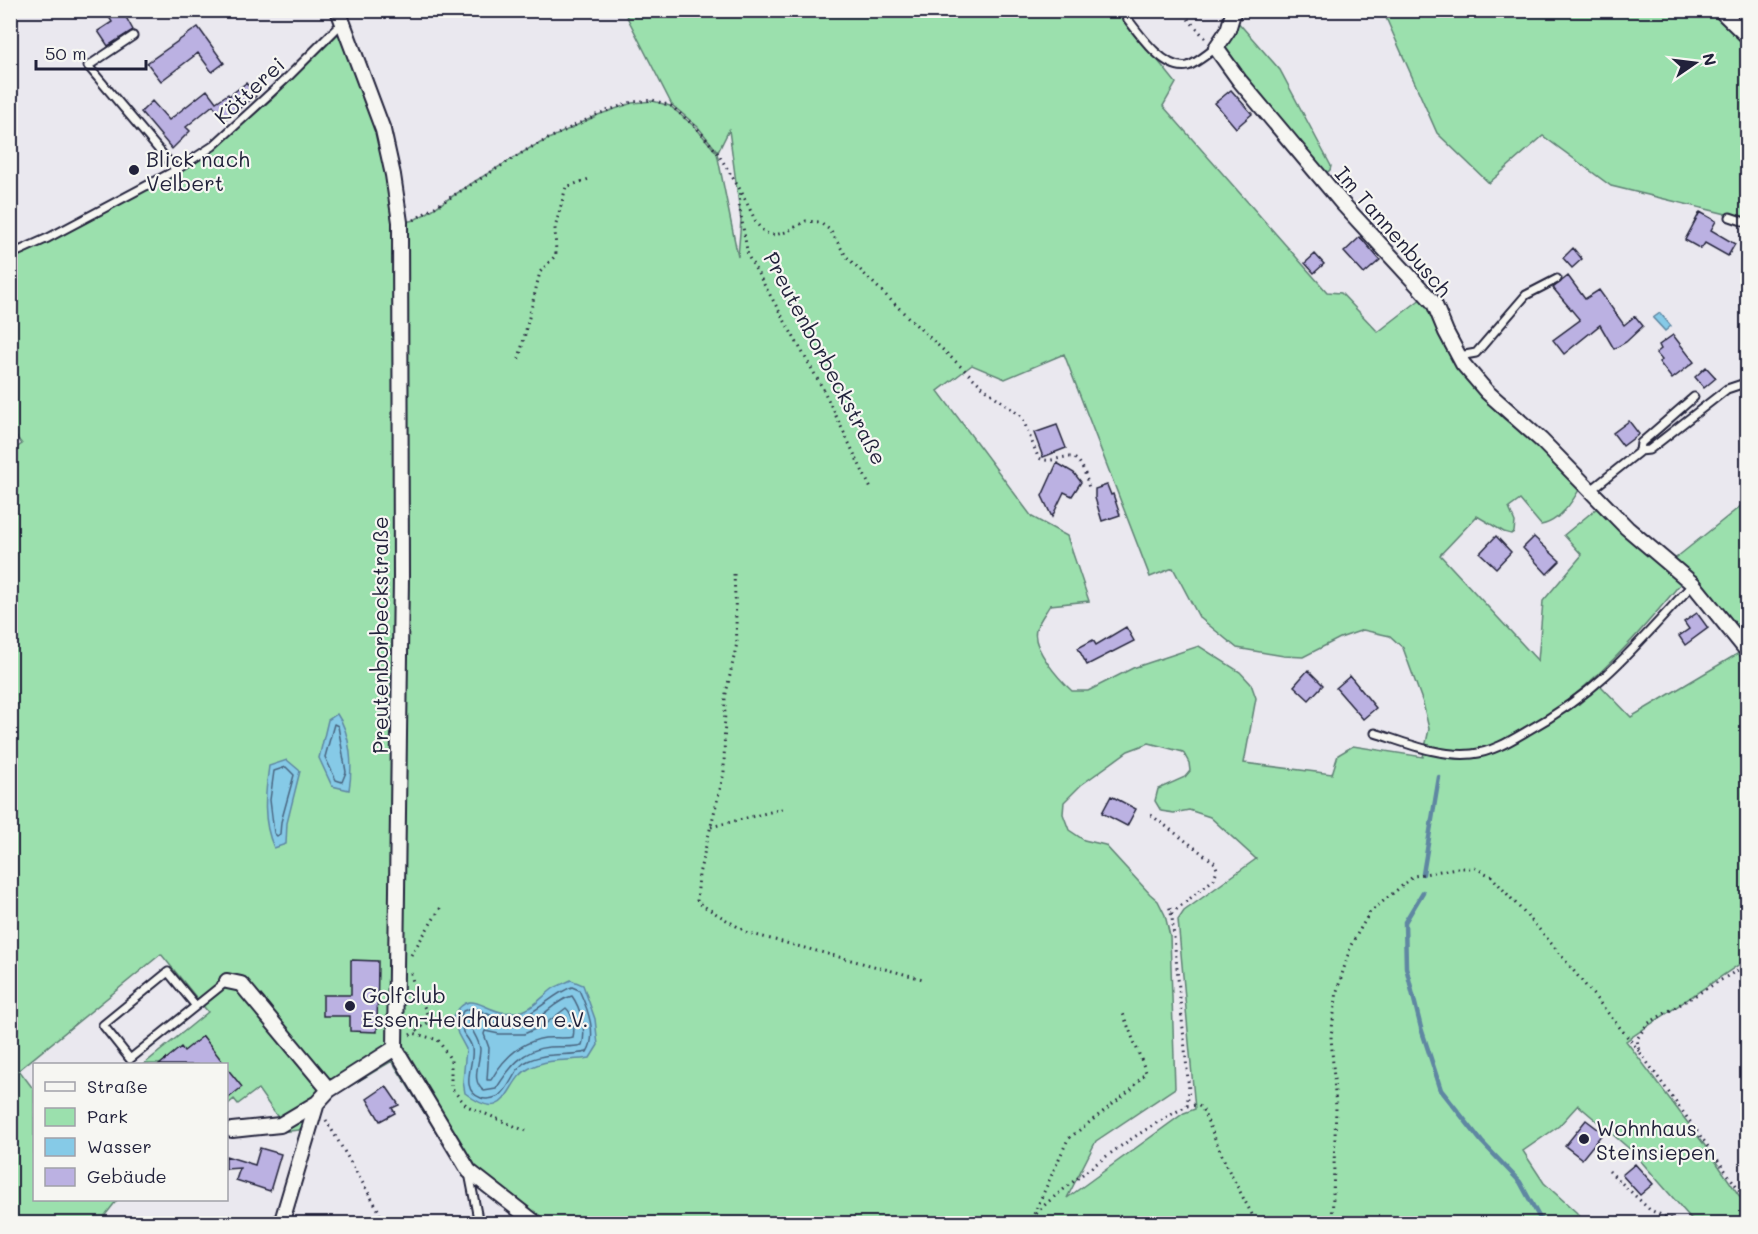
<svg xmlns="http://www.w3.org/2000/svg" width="1758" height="1234" font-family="Mali,sans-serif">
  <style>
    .green { fill: #9be0ad; stroke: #5e8174; stroke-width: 1.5; fill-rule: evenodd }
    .water { fill: #86cae7; stroke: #5e87a2; stroke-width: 1.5 }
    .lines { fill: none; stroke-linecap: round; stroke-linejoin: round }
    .shore { stroke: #4a6580; stroke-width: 1.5 }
    .stream { stroke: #5e87a2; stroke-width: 4.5 }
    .building { fill: #bbb1e2; stroke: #22223b; stroke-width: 1.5 }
    .service-casing { stroke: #22223b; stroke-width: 11 }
    .minor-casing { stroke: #22223b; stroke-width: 18 }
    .path { stroke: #22223b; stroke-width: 3; stroke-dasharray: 1.5 4.5; stroke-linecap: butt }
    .service { stroke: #f6f6f2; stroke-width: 7 }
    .minor { stroke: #f6f6f2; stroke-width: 14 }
    .poi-dot { fill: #22223b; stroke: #f6f6f2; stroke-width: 2 }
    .labels { text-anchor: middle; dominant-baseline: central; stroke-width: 4.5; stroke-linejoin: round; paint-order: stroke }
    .street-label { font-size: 21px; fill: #22223b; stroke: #f6f6f2 }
    .poi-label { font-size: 21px; fill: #22223b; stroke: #f6f6f2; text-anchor: start }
  </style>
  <rect width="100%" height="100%" fill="#eae8ef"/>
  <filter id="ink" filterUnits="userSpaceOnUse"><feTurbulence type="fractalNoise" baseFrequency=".0167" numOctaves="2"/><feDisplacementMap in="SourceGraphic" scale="12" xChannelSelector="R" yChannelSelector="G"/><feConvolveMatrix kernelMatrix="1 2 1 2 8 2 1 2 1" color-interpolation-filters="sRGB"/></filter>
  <g filter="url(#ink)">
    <path class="green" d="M624 11H1118L1176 83 1163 106 1327 292 1341 293 1378 332 1422 298 1467 378 1503 418 1541 448 1579 490C1571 504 1558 522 1541 525L1520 500 1509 508 1515 522 1514 532 1511 534 1504 532 1477 516 1440 555 1538 661 1543 601 1582 555 1564 535 1597 508 1615 527 1681 583C1647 624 1613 664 1572 697L1578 705 1600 685 1631 717 1744 650 1672 561 1747 501V959L1626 1041 1703 1143 1747 1207V1223H1695L1632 1151 1578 1105 1559 1126 1523 1151 1544 1183 1576 1212 1586 1223H531L462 1173 392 1061 328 1099 299 1130 280 1132 279 1119 258 1089 238 1104 234 1099 227 1105 226 1064H144L208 1012 161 954 19 1070 34 1090V1200H117L99 1223H11L10 452 22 444 11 430 10 253 108 210 207 156 273 98 342 30 382 131 401 223 414 220 427 213 477 180 530 148 598 115 632 103 653 101 670 106 696 128 717 153 738 257 741 220 729 130 718 152 698 127 672 105ZM1064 354 1150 577 1173 568 1199 617 1237 648 1284 656 1303 657 1340 638 1363 630 1390 636 1403 648 1423 703 1429 729 1423 757 1353 746 1338 755 1332 774 1244 763 1256 698 1251 684 1240 672 1199 646 1133 668 1088 691H1072C1060 680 1031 648 1036 630 1038 622 1046 612 1050 605L1089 601 1067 536 1032 517 938 391 972 365 1005 379ZM1149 743 1183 752 1189 763 1190 771 1185 777 1158 789 1155 801 1161 811 1174 813 1189 810 1210 817 1256 859 1184 911 1178 920 1195 1109 1184 1113 1067 1198 1096 1141 1175 1088 1170 936 1165 915 1158 901 1150 894 1105 845 1084 840 1069 830 1063 814 1064 802 1081 785 1128 751Z
      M1383 11H1712L1747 45V219L1611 186 1543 136 1489 183 1437 133Z
      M1236 20 1280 70 1331 166 1330 170 1321 177 1219 48Z"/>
    <path class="water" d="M1660 313 1671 326 1665 331 1653 318Z
      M337 714C351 734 353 767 349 790L332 786 319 758 328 720Z
      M287 760 300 771 287 823 286 844 274 848C262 821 265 794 269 766Z
      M571 980 583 985 595 1019 598 1045 590 1058C569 1061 549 1058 530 1068 504 1080 510 1128 465 1093L463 1081 466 1049 458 1034 453 1016C470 990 479 1007 501 1012 505 1013 510 1012 515 1012 531 1012 541 997 554 988 559 985 565 983 571 980Z"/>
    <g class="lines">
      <path class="shore" d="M334 724 338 726 346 772 342 782 336 780 325 757Z
        M286 767 294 775 281 822 280 834 277 836 274 833 270 800 274 771Z
        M572 987 579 990C587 1007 598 1035 587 1052 566 1057 544 1051 524 1063 513 1071 510 1089 499 1096 494 1098 486 1100 481 1098 458 1090 475 1064 472 1048 471 1042 466 1037 463 1032 462 1028 461 1023 460 1018L463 1011 472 1008C482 1010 489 1016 499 1018 531 1025 546 996 572 987Z
        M572 996C580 1007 587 1031 582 1045 572 1048 561 1046 549 1047 523 1049 509 1068 496 1089L484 1091C470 1081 480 1064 480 1049 479 1037 468 1029 469 1017 479 1014 486 1021 495 1024 502 1026 512 1026 519 1026 541 1023 552 1001 572 996Z
        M566 1008C573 1014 575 1028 573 1037 564 1039 554 1037 545 1038 520 1042 503 1059 491 1080H487L489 1048 484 1034 485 1031 499 1034H524L544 1025Z"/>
      <path class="stream" d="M1423 874 1439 777
        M1423 892 1405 922 1406 967 1421 1028 1441 1090 1482 1142 1520 1182 1543 1224"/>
    </g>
    <path class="building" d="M105 10H122L133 30 108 46 98 31 112 22Z
      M198 27 224 63 212 72 198 53 161 81 147 63Z
      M246 83 256 96 224 120 213 105 186 127 190 131 172 149 141 112 152 101 169 120 207 90 216 102 228 94 229 96Z
      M1231 90 1252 114 1236 128 1215 103Z
      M1700 212 1716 221 1711 230 1735 244 1728 256 1705 243 1701 249 1685 240Z
      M1360 237 1380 260 1364 274 1344 252Z
      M1573 248 1582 259 1572 268 1563 258Z
      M1315 254 1324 264 1314 273 1305 263Z
      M1568 276 1585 299 1599 290 1624 325 1635 316 1643 326 1626 342 1614 349 1600 325 1564 354 1553 340 1580 320 1553 288Z
      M1673 335 1694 362 1672 379 1659 362 1662 360 1656 353 1661 349 1659 345Z
      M1706 367 1716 378 1704 388 1695 377Z
      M1629 421 1639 434 1623 446 1613 433Z
      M1057 425 1066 448 1043 457 1034 433Z
      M1057 463 1074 473 1081 482 1072 496 1064 492 1052 517 1042 496Z
      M1107 485 1111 495 1113 494 1120 515 1102 521 1095 498V489Z
      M1496 536 1511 552 1496 568 1480 553Z
      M1534 537 1560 561 1547 574 1523 548Z
      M1697 613 1708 628 1685 645 1679 636 1689 629 1684 622Z
      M1126 627 1134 641 1087 665 1078 648 1093 640 1096 645Z
      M1308 670 1323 685 1309 700 1294 686Z
      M1350 676 1376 708 1363 719 1336 688Z
      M1111 796 1136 809 1127 826 1102 813Z
      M351 960 378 961 377 1032 350 1031V1016H323V995H351Z
      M203 1036 225 1065H159L181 1047 184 1051Z
      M226 1067 242 1087 226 1100Z
      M386 1086 399 1105 392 1108 395 1113 380 1121 367 1099Z
      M1586 1120 1603 1133 1582 1159 1565 1146Z
      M260 1148 281 1154 270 1191 236 1180 240 1168 226 1169V1156L255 1165Z
      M1635 1164 1653 1184 1640 1195 1622 1175Z"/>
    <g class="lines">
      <g class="service-casing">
        <path id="service" d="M1121 10C1135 28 1163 72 1188 66 1197 63 1208 53 1216 48
          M133 36 88 66 176 170
          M1730 217 1748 223
          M10 255 48 238 176 170 213 146 289 76 342 23
          M1459 356 1476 353 1526 295 1557 279
          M1640 451 1641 443 1694 397
          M1590 491 1640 451 1649 450 1727 389 1742 384 1748 385
          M1737 637 1748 629
          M1375 733C1406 743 1439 757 1472 754 1492 752 1510 741 1527 731 1554 716 1581 698 1605 676 1636 648 1664 615 1693 584
          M196 1006 168 972 103 1025 130 1059 227 981
          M469 1173 479 1224"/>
      </g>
      <g class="minor-casing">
        <path id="minor" d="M338 10 383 130 393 175 400 222 401 577 395 1048 469 1171 537 1224
          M1234 10 1228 30 1216 48 1239 80 1342 203 1434 303 1446 332 1463 364 1487 392 1541 440 1627 528 1693 584 1748 652
          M1720 10 1748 37
          M227 981 241 984 329 1090
          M232 1130 280 1125 317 1103 329 1090 395 1048
          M281 1224 317 1103"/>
      </g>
      <path class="path" d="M1180 10 1207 40
        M742 193 757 224 765 233 775 235 786 232 806 221 819 222 830 230 846 256 914 323 985 389 1022 417 1038 457C1052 468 1070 446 1081 465 1085 471 1087 481 1089 488
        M414 220 530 148 598 114 632 102 653 100 671 106 697 128 717 152 741 191 739 204 748 256 822 387 872 491
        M519 359 540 272 556 255 555 228 566 187 589 179
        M734 574 737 643 725 698 724 773 699 874 697 902 748 933 923 979
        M1151 815 1215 863 1217 869 1214 879 1172 913
        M711 827 782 809
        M411 955 441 907
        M1748 964 1647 1024 1637 1039 1639 1051 1748 1202
        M411 973C414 992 425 1002 429 1022L413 1033
        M410 1035 413 1033 438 1040 451 1060V1088L467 1106 526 1131
        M1187 1106 1197 1105 1202 1108 1227 1167 1257 1224
        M326 1120 379 1211 382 1224
        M1609 1171 1650 1210 1682 1224
        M1034 1214 1068 1139 1131 1090 1146 1072 1122 1011
        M1030 1224C1038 1207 1055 1197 1069 1185 1106 1155 1145 1128 1187 1106L1189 1090 1172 917 1169 905
        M1332 1224 1336 1108 1331 1036 1337 991 1351 945 1370 912 1414 876 1456 868H1475L1491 876 1546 937 1639 1051"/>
      <use href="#service" class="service"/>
      <use href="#minor" class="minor"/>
    </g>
  </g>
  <g class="poi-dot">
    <circle cx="134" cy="170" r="6"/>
    <circle cx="350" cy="1006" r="6"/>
    <circle cx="1584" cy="1139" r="6"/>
  </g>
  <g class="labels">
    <g class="street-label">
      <text transform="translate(249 90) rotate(-43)">Kötterei</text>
      <text transform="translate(1394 231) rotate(49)">Im Tannenbusch</text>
      <text transform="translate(826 358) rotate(62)">Preutenborbeckstraße</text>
      <text transform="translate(379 635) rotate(-90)">Preutenborbeckstraße</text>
    </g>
    <g class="poi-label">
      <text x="146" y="158">Blick nach<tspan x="146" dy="24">Velbert</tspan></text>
      <text x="362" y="994">Golfclub<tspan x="362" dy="24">Essen-Heidhausen e.V.</tspan></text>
      <text x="1596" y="1127">Wohnhaus<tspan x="1596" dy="24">Steinsiepen</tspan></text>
    </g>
  </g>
  <rect width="1758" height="1234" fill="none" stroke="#f6f6f2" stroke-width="36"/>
  <rect x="18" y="18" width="1722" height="1198" fill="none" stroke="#22223b" stroke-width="2" filter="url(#ink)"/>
  <rect x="33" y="1063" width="195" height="138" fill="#f6f6f2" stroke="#a1a1a9" stroke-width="1.5"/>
  <rect x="45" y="1082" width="30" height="9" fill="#f6f6f2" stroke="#a1a1a9" stroke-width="1.5"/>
  <text x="87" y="1093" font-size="18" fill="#22223b">Straße</text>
  <rect x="45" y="1108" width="30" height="18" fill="#9be0ad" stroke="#a1a1a9" stroke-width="1.5"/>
  <text x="87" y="1123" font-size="18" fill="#22223b">Park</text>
  <rect x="45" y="1138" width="30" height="18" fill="#86cae7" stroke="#a1a1a9" stroke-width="1.5"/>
  <text x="87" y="1153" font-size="18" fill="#22223b">Wasser</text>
  <rect x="45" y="1168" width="30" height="18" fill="#bbb1e2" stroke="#a1a1a9" stroke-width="1.5"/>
  <text x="87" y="1183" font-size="18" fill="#22223b">Gebäude</text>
  <g transform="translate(1695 63) rotate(76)" stroke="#f6f6f2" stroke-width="4.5" paint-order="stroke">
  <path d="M0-4.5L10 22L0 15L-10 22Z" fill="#22223b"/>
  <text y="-9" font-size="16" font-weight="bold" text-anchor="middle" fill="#22223b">N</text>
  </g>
  <path d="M36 60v9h110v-9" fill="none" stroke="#22223b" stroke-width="3"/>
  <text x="45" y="60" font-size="18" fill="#22223b" stroke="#f6f6f2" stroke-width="4.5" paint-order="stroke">50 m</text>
</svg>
